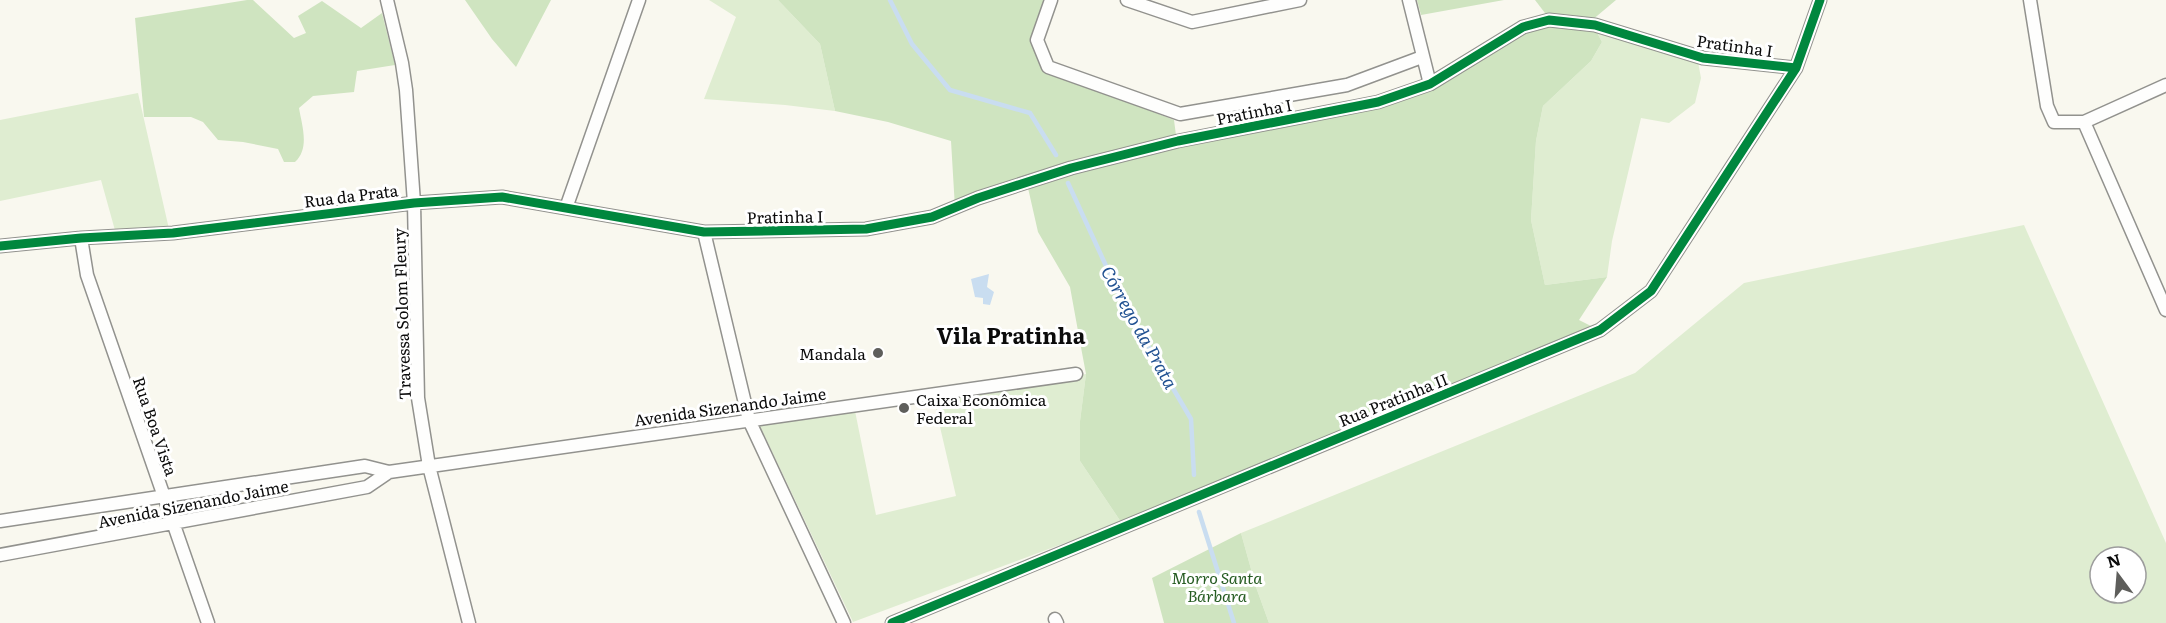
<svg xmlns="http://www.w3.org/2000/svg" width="2166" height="623" font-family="Literata,serif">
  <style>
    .green { fill: #dfedd1; fill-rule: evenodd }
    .forest { fill: #cfe4c0 }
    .water { fill: #c9ddf0 }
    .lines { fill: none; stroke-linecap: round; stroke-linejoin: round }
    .stream { stroke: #c9ddf0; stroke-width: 4.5 }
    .minor-casing { stroke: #92928e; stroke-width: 15 }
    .minor { stroke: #fefefd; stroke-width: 12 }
    .cycleway-casing { stroke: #fff; stroke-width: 13 }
    .cycleway { stroke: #00873e; stroke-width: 9 }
    .poi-dot { fill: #5e5e5b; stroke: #fff; stroke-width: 2 }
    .labels { text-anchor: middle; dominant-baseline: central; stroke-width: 6; stroke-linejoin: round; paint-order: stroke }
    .street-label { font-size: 16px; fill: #0b0b0b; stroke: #fff }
    .poi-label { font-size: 16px; fill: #0b0b0b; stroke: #fff; text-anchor: end }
    .park-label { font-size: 16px; font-style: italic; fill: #265c22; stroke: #fff }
    .water-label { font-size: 18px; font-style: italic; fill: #205191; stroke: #fff }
    .district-label { font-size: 22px; font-weight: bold; fill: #0b0b0b; stroke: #fff }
  </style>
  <rect width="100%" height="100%" fill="#f9f8ef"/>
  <path class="green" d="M709 0H778L820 44 835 111 785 105 704 99 736 17Z
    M1591 21 1639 45 1698 62 1701 78 1695 103 1669 123 1641 118 1612 241 1607 277 1545 285 1531 220 1536 141 1543 106 1591 61 1602 42Z
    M138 93 169 229 116 234 101 180 0 201V120Z
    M2024 225 2166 543V623H1269L1256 587 1241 533 1635 373 1744 283ZM2100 557H2136V593H2100Z
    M1086 374 1080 421V461L1121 522 853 622 758 422 855 411 876 515 956 496 934 401Z"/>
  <path class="forest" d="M247 0H253L294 38 306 33 298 16 322 1 361 28 382 13 395 65 357 71 354 92 313 96 299 108C302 126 310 148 295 162H284L278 149 243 142 218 140 203 122 191 117H144L135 18Z
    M465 0H551L516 67 492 39Z
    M778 0H1046L1033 38 1047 70 1174 120 1177 143 1378 101 1428 83 1548 17 1535 0H1616L1591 21 1602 42 1591 61 1543 106 1536 141 1531 220 1545 285 1607 277 1579 320 1597 329 1121 522 1080 461V421L1086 374 1080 342 1070 287 1038 232 1028 188 955 208 951 141 888 122 835 111 820 44Z
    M1417 0H1504L1421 15Z
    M1241 533 1256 587 1269 623H1164L1152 578Z"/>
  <path class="water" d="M989 274 987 287 994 292 990 305 983 304V298L975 297 971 279Z"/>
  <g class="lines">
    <path class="stream" d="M890 0 912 44 950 90 1030 113 1056 155
      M1068 183 1124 305 1191 419 1194 475
      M1199 512 1234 623"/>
    <g class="minor-casing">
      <path id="minor" d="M387 0 402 63 406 90 414 203 418 398 429 466 469 623
        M1051 0 1037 40 1048 67 1180 114 1347 85 1422 57
        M1127 0 1192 22 1300 0
        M1409 0 1430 84
        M2030 0 2047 106 2054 122H2084L2166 85
        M2084 122 2166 310
        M566 208 639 0
        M704 232 749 420 844 623
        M81 238 87 275 208 623
        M0 246 81 238 173 233 414 203 502 197 704 232 866 229 932 217 978 198 1071 168 1178 141 1378 102 1430 84 1523 27 1549 20 1595 25 1703 58 1796 68
        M0 521 365 466 389 472 1076 374
        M0 555 367 487 389 472
        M1055 619 1057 623
        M892 623 1600 330 1651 291 1796 68 1820 0"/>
    </g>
    <use href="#minor" class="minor"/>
    <g class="cycleway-casing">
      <path id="cycleway" d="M0 246 81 238 173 233 414 203 502 197 704 232 866 229 932 217 978 198 1071 168 1178 141 1378 102 1430 84 1523 27 1549 20 1595 25 1703 58 1796 68
        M892 623 1600 330 1651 291 1796 68 1820 0"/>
    </g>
    <use href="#cycleway" class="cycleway"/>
  </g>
  <g class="poi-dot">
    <circle cx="878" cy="353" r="6"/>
    <circle cx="904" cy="408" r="6"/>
  </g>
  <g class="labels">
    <g class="street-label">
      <text transform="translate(1735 45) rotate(8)">Pratinha I</text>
      <text transform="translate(1254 111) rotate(-11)">Pratinha I</text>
      <text transform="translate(351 195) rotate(-7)">Rua da Prata</text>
      <text transform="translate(785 216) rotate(-1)">Pratinha I</text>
      <text transform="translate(401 314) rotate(-92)">Travessa Solom Fleury</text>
      <text transform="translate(1393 399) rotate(-22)">Rua Pratinha II</text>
      <text transform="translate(730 406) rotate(-8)">Avenida Sizenando Jaime</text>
      <text transform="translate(156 426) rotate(71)">Rua Boa Vista</text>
      <text transform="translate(193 503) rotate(-11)">Avenida Sizenando Jaime</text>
    </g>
    <g class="poi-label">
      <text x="866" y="353">Mandala</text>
      <text x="916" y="399" text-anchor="start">Caixa Econômica<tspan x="916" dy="18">Federal</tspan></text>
    </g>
    <g class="park-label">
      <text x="1217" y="577">Morro Santa<tspan x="1217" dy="18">Bárbara</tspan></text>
    </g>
    <g class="water-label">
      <text transform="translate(1140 327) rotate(61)">Córrego da Prata</text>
    </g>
    <g class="district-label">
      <text x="1011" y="334">Vila Pratinha</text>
    </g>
  </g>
  <g transform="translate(2118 575) rotate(344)"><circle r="28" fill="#ffffff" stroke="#9d9d9d" stroke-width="1.5"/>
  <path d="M0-4.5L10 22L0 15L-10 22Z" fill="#5e5e5b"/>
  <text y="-9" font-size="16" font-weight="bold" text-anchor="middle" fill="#0b0b0b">N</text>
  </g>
</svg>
